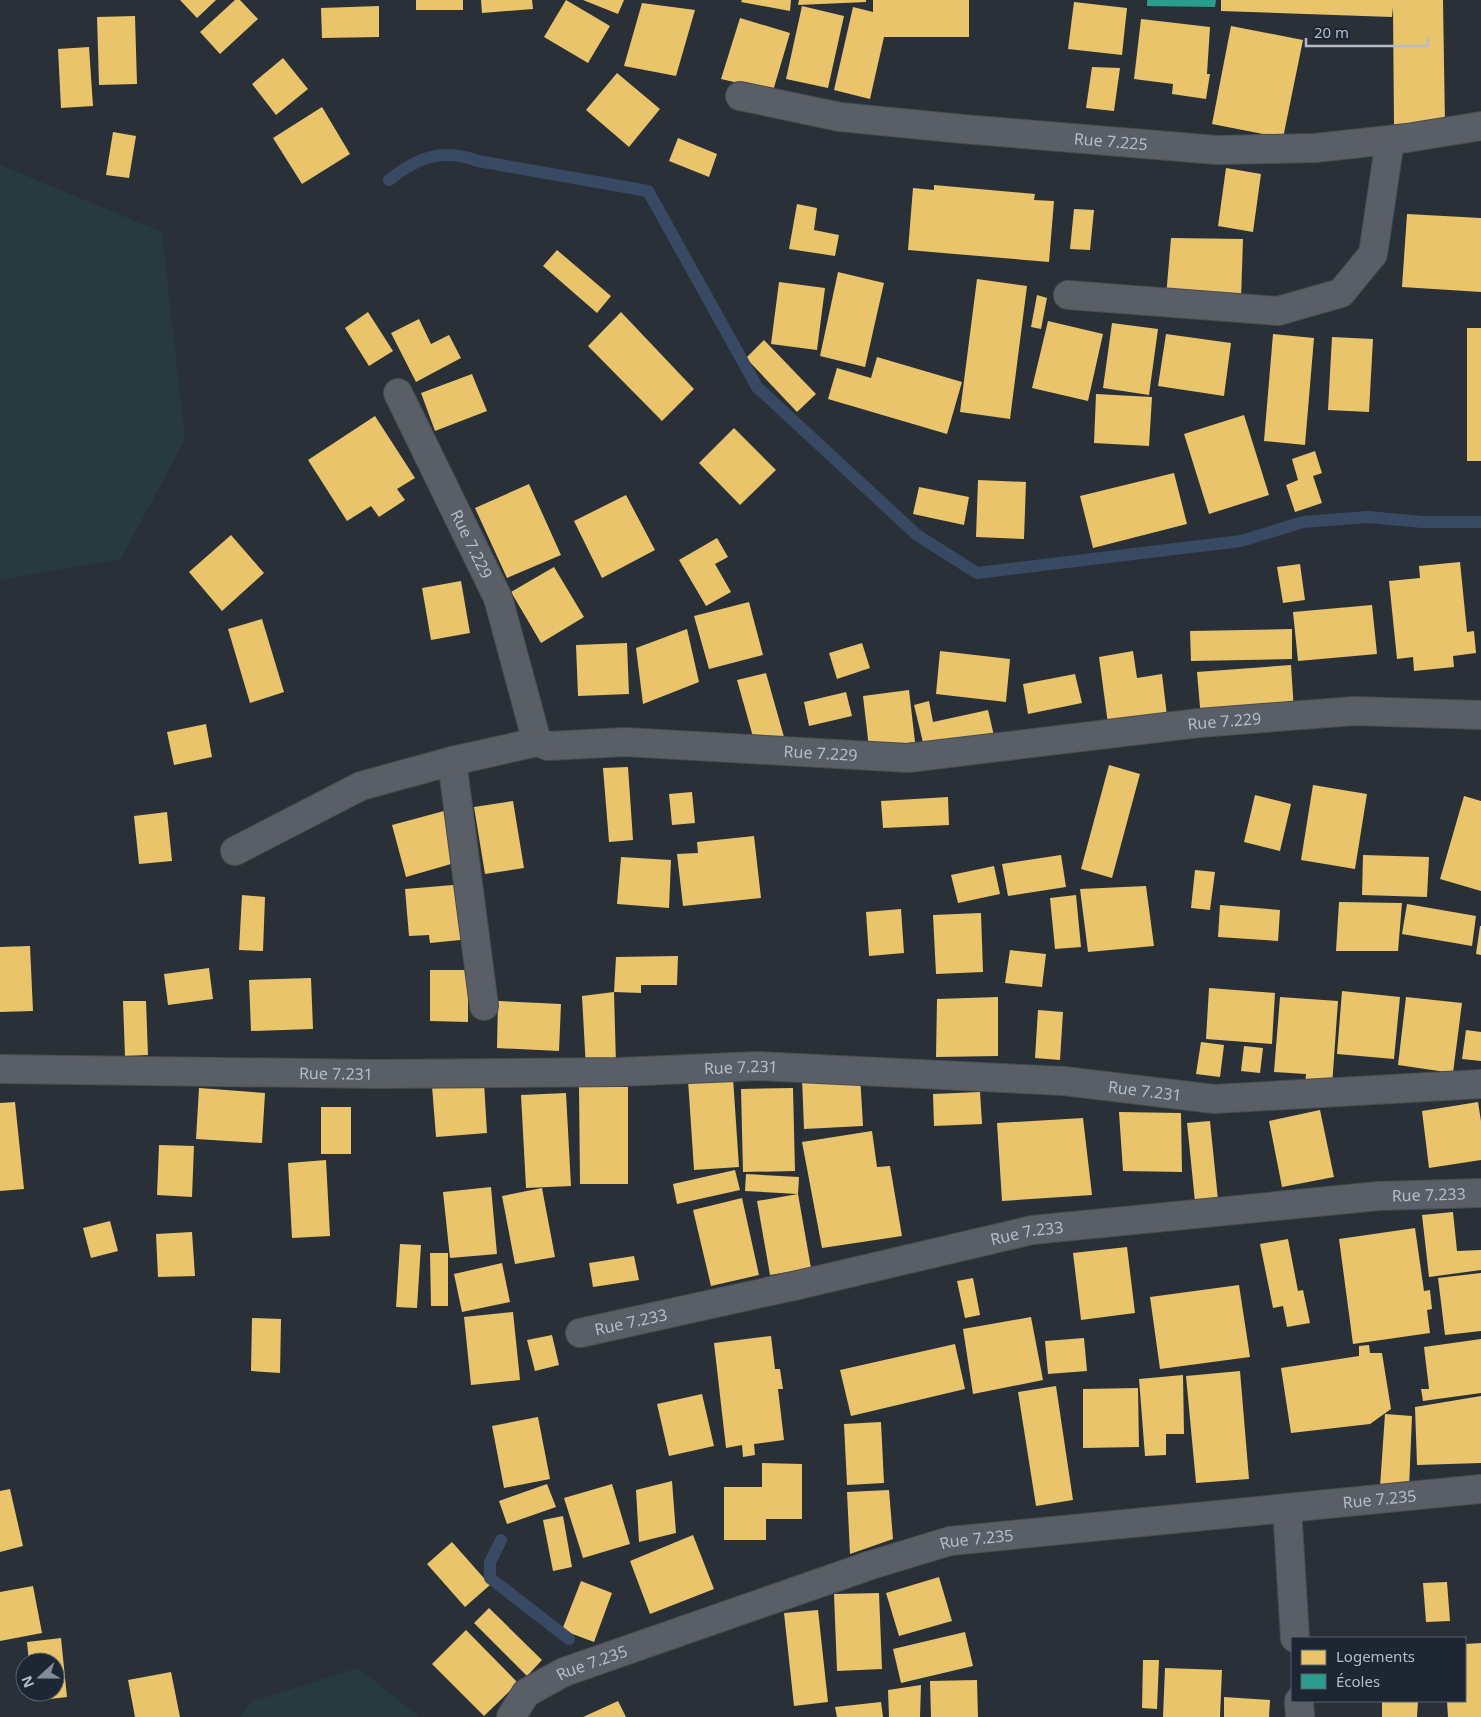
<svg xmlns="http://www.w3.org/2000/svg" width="1481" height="1717" font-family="'Noto Sans',sans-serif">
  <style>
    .green { fill: #273a3e }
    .homes { fill: #e9c46a }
    .schools { fill: #2a9d8f }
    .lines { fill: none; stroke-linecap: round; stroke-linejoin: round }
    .stream { stroke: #384963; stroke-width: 12 }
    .minor-casing { stroke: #484c53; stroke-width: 30 }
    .minor { stroke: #5a5e66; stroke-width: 28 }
    .labels { text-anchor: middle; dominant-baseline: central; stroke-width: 5; stroke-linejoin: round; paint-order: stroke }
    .street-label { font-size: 16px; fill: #b4bcc9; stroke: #1d2633 }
  </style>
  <rect width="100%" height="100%" fill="#2a3038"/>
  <path class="green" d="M0 165 162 232 185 439 121 559 0 580Z
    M358 1668 420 1717H240L251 1702Z"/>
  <path class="homes" d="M180 0H216L197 18Z
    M235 0H240L258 19 220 54 200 32Z
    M416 0H463V10H416Z
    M481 0H532L533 9 482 13Z
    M566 0 610 26 588 63 544 37Z
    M583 0H624L618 14Z
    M742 0H791L790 11 741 2Z
    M799 0H866V2L798 5Z
    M873 0H969V37H884L870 99 834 90 853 7 873 12Z
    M1221 0H1443L1445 124 1394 125 1393 7 1392 17 1221 11Z
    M1074 2 1127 8 1122 55 1068 49Z
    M642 3 695 10 676 76 624 66Z
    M379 6V37L322 38 321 8Z
    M802 6 844 16 828 88 786 79Z
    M135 16 137 84 99 85 97 17Z
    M740 18 790 33 773 91 721 79Z
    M1141 19 1210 27 1207 74H1210L1206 99 1172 94 1173 84 1134 79Z
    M1231 26 1303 40 1283 138 1212 124Z
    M89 47 93 106 61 108 58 49Z
    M283 58 308 89 276 115 252 84Z
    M1092 67 1120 68 1114 111 1086 108Z
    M617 73 660 109 629 147 586 110Z
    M322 107 350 154 302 184 273 138Z
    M113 132 136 136 129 178 106 175Z
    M678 138 717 154 709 177 669 161Z
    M1226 168 1261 174 1253 232 1218 226Z
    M934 185 1035 194 1034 200 1054 201 1049 262 908 250 913 188 934 190Z
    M797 204 817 208 814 230 839 235 835 256 789 249Z
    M1074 209 1094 210 1090 250 1070 249Z
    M1407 214 1481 218V292L1402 287Z
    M1171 238 1243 239 1241 299 1166 297Z
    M557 250 611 296 597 313 543 266Z
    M838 272 884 283 865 367 820 356Z
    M977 279 1027 286 1010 419 960 412Z
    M779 282 825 288 817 350 771 344Z
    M1037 295 1047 298 1041 329 1031 327Z
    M368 312 393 351 369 366 345 328Z
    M621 312 694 389 662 421 588 346Z
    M419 319 431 344 449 335 461 358 416 382 391 333Z
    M1048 321 1103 334 1088 401 1032 388Z
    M1112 323 1158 329 1149 395 1103 388Z
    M1467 328H1481V461H1467Z
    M1166 334 1231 343 1224 396 1158 386Z
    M1273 334 1314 338 1305 445 1264 441Z
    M1332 337 1373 339 1369 412 1328 410Z
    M764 340 816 394 797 412 746 358Z
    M877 357 962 382 947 434 828 399 837 368 871 378Z
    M472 374 487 411 435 431 421 393Z
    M1096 394 1152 397 1149 446 1094 443Z
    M1244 415 1269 495 1209 514 1184 434Z
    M375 416 415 478 397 489 405 500 379 517 371 506 347 521 308 460Z
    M734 428 776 470 740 505 699 463Z
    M1315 451 1322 473 1313 476 1322 503 1295 512 1286 485 1298 480 1292 459Z
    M1174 473 1187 524 1093 548 1080 496Z
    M978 480 1026 482 1024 539 976 537Z
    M529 484 561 555 507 578 475 508Z
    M919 487 969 497 964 525 913 514Z
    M626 495 655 550 602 578 574 521Z
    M231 535 264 573 222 611 189 572Z
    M717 538 728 557 715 564 731 592 706 606 679 560Z
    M1460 562 1467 632 1474 631 1476 653 1453 656 1454 667 1414 671 1413 657 1397 659 1389 581 1420 578 1419 566Z
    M1300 564 1305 600 1283 603 1277 567Z
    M554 567 584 617 541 643 511 592Z
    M461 581 470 633 431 640 422 588Z
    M749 602 763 655 709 669 694 616Z
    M1372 605 1377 654 1298 661 1293 612Z
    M262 619 284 692 250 703 228 629Z
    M687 629 699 682 643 704 636 648Z
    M1292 629V659L1191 661 1190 631Z
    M627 643 629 694 578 696 576 645Z
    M862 643 870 668 837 679 829 653Z
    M940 651 1010 659 1006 702 936 694Z
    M1133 651 1137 678 1162 674 1167 716 1108 724 1099 657Z
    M1291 665 1294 711 1201 719 1197 672Z
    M766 673 784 737 755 744 737 680Z
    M1075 674 1082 703 1028 714 1023 684Z
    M909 690 915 742 869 748 863 696Z
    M846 692 852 716 809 726 804 702Z
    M929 701 933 722 988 710 995 740 926 755 914 705Z
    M206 724 212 757 174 765 167 732Z
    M1109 765 1140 774 1112 878 1081 869Z
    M628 767 633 840 609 842 603 768Z
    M1313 785 1367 794 1355 869 1301 860Z
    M692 792 695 823 672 825 669 794Z
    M1255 795 1291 804 1280 851 1244 842Z
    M1464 796 1481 801V891L1440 879Z
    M948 797 949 825 883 828 881 801Z
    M513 801 524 868 485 874 474 807Z
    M444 811 458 862 406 877 392 825Z
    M167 812 172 861 139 864 134 816Z
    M754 836 761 898 683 906 677 854 698 853 697 842Z
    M1061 855 1066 887 1008 896 1002 864Z
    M1363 855 1429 857 1427 897 1362 895Z
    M621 857 671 860 669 908 617 904Z
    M994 866 1000 894 958 903 951 875Z
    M1195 870 1215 872 1210 910 1191 908Z
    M465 884 470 939 430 943 429 935 409 936 405 889Z
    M1146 886 1154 946 1088 952 1080 889Z
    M242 895 265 897 263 951 239 950Z
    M1076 895 1081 947 1055 949 1050 898Z
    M1339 902 1402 903 1398 951H1336Z
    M1407 904 1476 916 1472 946 1402 934Z
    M1220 905 1280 910 1278 941 1218 937Z
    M901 909 904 953 869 956 866 912Z
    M981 913 983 972 936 974 933 915Z
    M1480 926H1481V955L1476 954Z
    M30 946 33 1011 0 1012V947Z
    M1010 950 1046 954 1042 987 1005 983Z
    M678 956 677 985H641V993L614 992 616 957Z
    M209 968 213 999 168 1005 164 974Z
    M430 970H468V1022L430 1021Z
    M311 978 313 1029 251 1031 249 980Z
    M1209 988 1275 993 1272 1044 1206 1039Z
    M1342 991 1400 997 1394 1059 1337 1054Z
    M614 992 616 1064 586 1069 582 996Z
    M998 997V1056L936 1057 937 999Z
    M1280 997 1338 1001 1332 1086 1305 1084 1306 1074 1274 1072Z
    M1406 997 1462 1003 1453 1073 1398 1065Z
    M123 1001H146L148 1055 125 1056Z
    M498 1001 561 1004 559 1051 497 1048Z
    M1038 1010 1063 1012 1060 1060 1035 1058Z
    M1466 1030 1481 1032V1061L1462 1059Z
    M1201 1042 1224 1045 1220 1077 1196 1074Z
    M1244 1046 1263 1048 1260 1073 1241 1071Z
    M860 1075 863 1126 804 1129 802 1078Z
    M733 1078 739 1167 694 1170 688 1080Z
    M484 1082 487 1133 436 1137 432 1086Z
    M579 1087H628V1184H580Z
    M199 1088 265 1093 262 1143 196 1139Z
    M793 1088 795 1171 743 1172 741 1089Z
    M980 1092 982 1124 934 1126 933 1094Z
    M566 1093 571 1186 526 1188 521 1095Z
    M15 1102 24 1189 0 1191V1103Z
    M1478 1102 1481 1121V1160L1429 1168 1422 1111Z
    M321 1107H351V1154H321Z
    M1320 1110 1334 1177 1282 1187 1269 1121Z
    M1119 1112 1181 1113 1182 1172 1123 1171Z
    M1083 1118 1092 1195 1002 1201 997 1123Z
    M1210 1121 1218 1200 1195 1202 1187 1123Z
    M872 1131 877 1167 890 1166 902 1236 822 1248 802 1142Z
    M159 1145 194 1146 192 1197 157 1195Z
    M326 1160 330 1236 292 1238 288 1163Z
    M735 1170 740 1190 677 1204 673 1184Z
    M746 1174 799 1177 798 1194 745 1191Z
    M491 1187 497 1254 450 1258 443 1192Z
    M542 1188 555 1257 515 1264 502 1196Z
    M798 1194 811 1268 770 1275 757 1201Z
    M742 1198 759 1275 711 1286 693 1210Z
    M1453 1212 1457 1251 1481 1250V1270L1429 1277 1422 1215Z
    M110 1221 118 1251 91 1258 83 1228Z
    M1415 1228 1424 1291 1430 1290 1432 1309 1427 1310 1430 1333 1353 1344 1339 1239Z
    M192 1232 195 1276 158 1277 156 1234Z
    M1288 1239 1298 1291 1303 1290 1310 1323 1287 1327 1283 1306 1273 1308 1260 1244Z
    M400 1244 421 1245 417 1308 396 1307Z
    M1127 1247 1135 1313 1081 1320 1073 1253Z
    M430 1253H448V1306H431Z
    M634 1256 639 1280 593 1287 589 1263Z
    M502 1263 510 1302 462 1312 454 1274Z
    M1481 1273V1331L1445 1335 1438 1278Z
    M973 1278 980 1315 965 1318 957 1281Z
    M1239 1285 1250 1357 1160 1369 1150 1297Z
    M513 1312 520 1380 471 1385 464 1317Z
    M1031 1317 1043 1380 973 1394 963 1329Z
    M252 1318 281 1319 280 1373 251 1371Z
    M552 1335 559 1365 535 1371 527 1340Z
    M771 1336 775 1369H780L783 1389H778L784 1440 754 1444 755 1455 743 1457 742 1445 726 1448 714 1343Z
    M1084 1338 1087 1371 1048 1374 1045 1341Z
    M1481 1339V1393L1423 1401 1421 1389H1429L1424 1347Z
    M955 1344 965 1389 851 1416 840 1370Z
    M1369 1345 1370 1353H1382L1391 1409 1370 1424 1291 1433 1281 1368 1359 1356V1346Z
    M1240 1371 1249 1479 1196 1483 1186 1376Z
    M1183 1375 1184 1434H1166V1455L1145 1456 1139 1379Z
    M1056 1386 1073 1500 1036 1506 1018 1392Z
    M1138 1388 1139 1447 1083 1448V1389Z
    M702 1394 714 1446 669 1456 657 1404Z
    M1481 1396V1463L1417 1465 1415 1407Z
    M1385 1414 1412 1416 1409 1488 1380 1487Z
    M538 1417 550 1479 504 1488 492 1426Z
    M881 1422 884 1483 847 1485 844 1424Z
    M762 1463 802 1464V1519H766V1540H724V1487H762Z
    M672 1481 676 1533 639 1542 636 1490Z
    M547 1484 556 1507 507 1524 499 1501Z
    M612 1484 630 1544 583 1558 564 1498Z
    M10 1489 23 1546 0 1552V1491Z
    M889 1490 893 1539 850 1554 847 1492Z
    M563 1516 572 1567 553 1571 543 1520Z
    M693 1535 714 1589 650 1614 630 1561Z
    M452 1542 490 1585 465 1607 427 1564Z
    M939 1577 952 1621 899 1636 886 1593Z
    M581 1581 612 1593 594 1642 562 1630Z
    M1447 1582 1450 1621 1426 1622 1423 1583Z
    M33 1586 42 1633 0 1641V1592Z
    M879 1593 882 1669 837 1671 834 1594Z
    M489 1608 542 1660 527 1676 474 1623Z
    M818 1610 828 1702 794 1706 784 1613Z
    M466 1630 518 1683 484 1716 432 1664Z
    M965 1632 973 1666 901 1683 893 1649Z
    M61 1638 67 1697 33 1701 32 1692H55V1662H29L27 1642Z
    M1481 1643V1717H1448L1447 1701H1465V1644Z
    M1143 1660H1159L1157 1709 1142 1708Z
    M1165 1668 1222 1670 1220 1717H1163Z
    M171 1672 180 1717H135L128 1680Z
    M977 1680 978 1717H931L930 1681Z
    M921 1685 920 1717H889L888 1690Z
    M1224 1697 1270 1700 1269 1717H1224Z
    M618 1701 626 1717H583Z
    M1382 1701H1418L1417 1717H1382Z
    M881 1702 883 1717H837L835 1707Z"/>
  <path class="schools" d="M1147 0H1216L1215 7 1147 6Z"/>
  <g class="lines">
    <path class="stream" d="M389 180C418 157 442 148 478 161L648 191 757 387 917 535 977 573 1241 541 1303 522 1368 517 1422 522H1481
      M501 1540 490 1562V1578L569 1639"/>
    <g class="minor-casing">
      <g id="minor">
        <path id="s1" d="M740 96 840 117 963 129 1217 150 1315 148 1407 138 1481 126"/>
        <path d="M1068 295 1278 311 1341 293 1373 254 1390 140"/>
        <path id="s2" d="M398 393 498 598 537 742 548 746 625 742 908 758 1199 723 1354 711 1481 715"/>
        <path d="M452 761 484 1006"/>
        <path d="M235 851 361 786 452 761 537 742"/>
        <path id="s3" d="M0 1069 377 1074 620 1072 758 1066 1064 1081 1214 1099 1481 1084"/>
        <path id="s4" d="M580 1333 798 1285 1032 1230 1379 1196 1481 1193"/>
        <path d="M1287 1508 1295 1638"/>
        <path d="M1299 1701 1300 1717"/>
        <path id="s5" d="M511 1717 526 1693 564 1672 871 1565 950 1541 1481 1489"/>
      </g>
    </g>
    <use href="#minor" class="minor"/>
  </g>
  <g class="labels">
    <g class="street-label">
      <text stroke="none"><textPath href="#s1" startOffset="374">Rue 7.225</textPath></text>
      <text stroke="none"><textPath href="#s2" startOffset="168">Rue 7.229</textPath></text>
      <text stroke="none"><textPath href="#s2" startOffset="1068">Rue 7.229</textPath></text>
      <text stroke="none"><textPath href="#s2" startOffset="662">Rue 7.229</textPath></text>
      <text stroke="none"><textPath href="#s3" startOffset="741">Rue 7.231</textPath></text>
      <text stroke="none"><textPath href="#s3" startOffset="336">Rue 7.231</textPath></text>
      <text stroke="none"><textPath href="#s3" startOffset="1146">Rue 7.231</textPath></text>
      <text stroke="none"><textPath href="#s4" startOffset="862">Rue 7.233</textPath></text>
      <text stroke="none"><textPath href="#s4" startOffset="458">Rue 7.233</textPath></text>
      <text stroke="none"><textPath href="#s4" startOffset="52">Rue 7.233</textPath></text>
      <text stroke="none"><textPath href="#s5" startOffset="911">Rue 7.235</textPath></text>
      <text stroke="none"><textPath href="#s5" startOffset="506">Rue 7.235</textPath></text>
      <text stroke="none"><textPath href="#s5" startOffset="101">Rue 7.235</textPath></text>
    </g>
  </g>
  <rect x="1291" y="1637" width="175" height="65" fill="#1d2633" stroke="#59626f"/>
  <rect x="1301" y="1650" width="25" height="15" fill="#e9c46a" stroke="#59626f"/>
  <text x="1336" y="1662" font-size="15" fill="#b4bcc9">Logements</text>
  <rect x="1301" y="1674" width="25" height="15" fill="#2a9d8f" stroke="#59626f"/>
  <text x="1336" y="1687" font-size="15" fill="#b4bcc9">Écoles</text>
  <g transform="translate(40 1677) rotate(249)"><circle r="24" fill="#1d2633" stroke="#59626f"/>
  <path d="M0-4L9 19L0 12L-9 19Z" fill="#848b96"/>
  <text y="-8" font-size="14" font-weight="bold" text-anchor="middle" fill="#b4bcc9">N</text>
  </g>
  <path d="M1306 38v8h122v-8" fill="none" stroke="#b4bcc9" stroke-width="2.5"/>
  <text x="1314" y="38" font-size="15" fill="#b4bcc9" stroke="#1d2633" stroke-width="4" paint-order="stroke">20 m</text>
</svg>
